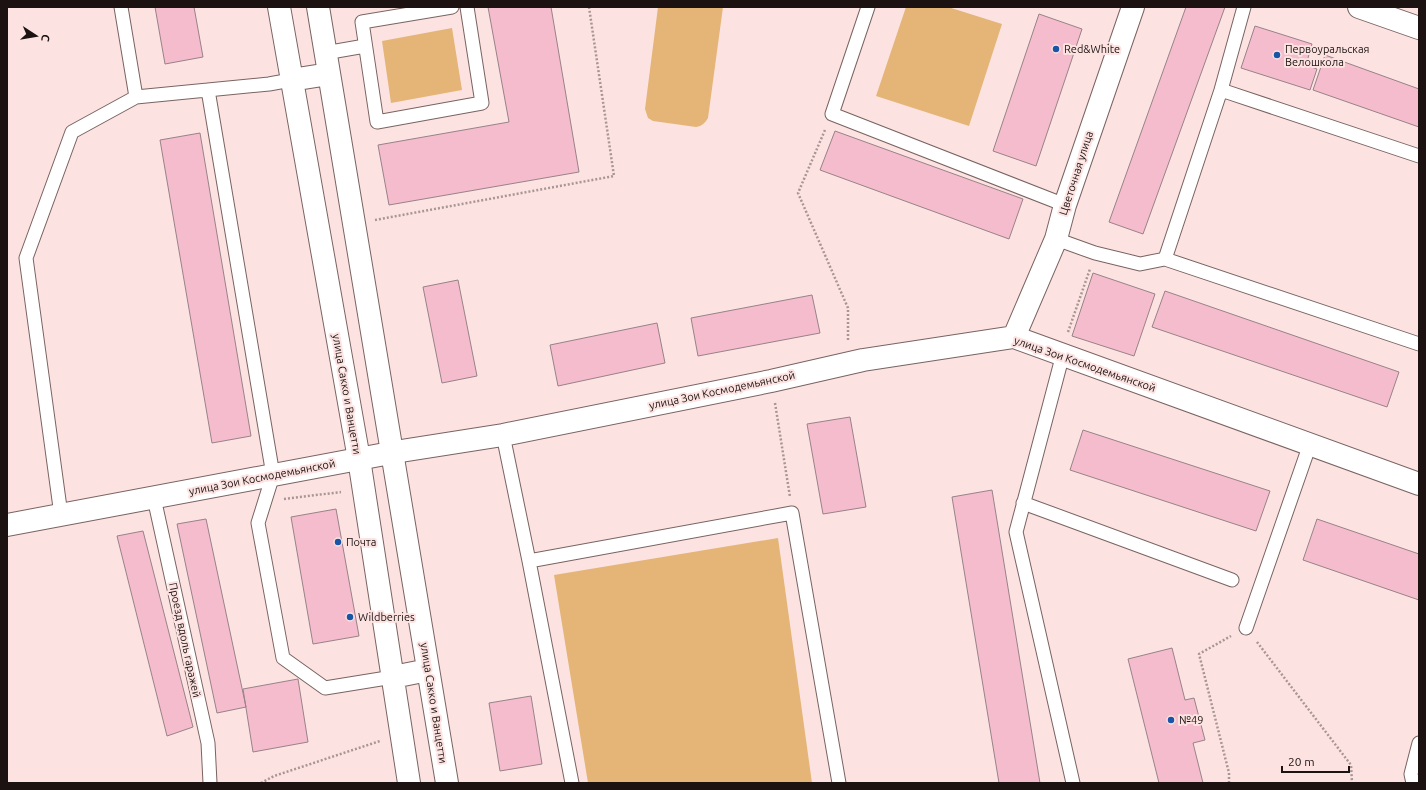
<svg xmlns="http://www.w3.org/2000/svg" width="1426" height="790" font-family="Ubuntu,sans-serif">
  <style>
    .green { fill: #e4b576 }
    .building { fill: #f5bccd; stroke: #988288 }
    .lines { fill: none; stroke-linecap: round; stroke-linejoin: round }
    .service-casing { stroke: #796361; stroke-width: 15 }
    .minor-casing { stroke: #796361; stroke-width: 24 }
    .tertiary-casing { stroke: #796361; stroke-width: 24 }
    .path { stroke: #a89594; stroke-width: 2.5; stroke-dasharray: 2 2; stroke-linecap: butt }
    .service { stroke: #fff; stroke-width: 13 }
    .minor { stroke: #fff; stroke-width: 22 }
    .tertiary { stroke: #fff; stroke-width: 22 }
    .poi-dot { fill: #1955a6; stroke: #fce3e1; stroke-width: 1.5 }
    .labels { text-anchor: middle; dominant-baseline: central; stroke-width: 4; stroke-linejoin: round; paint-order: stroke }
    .poi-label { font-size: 11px; fill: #1b1211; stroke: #fce3e1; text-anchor: start }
    .street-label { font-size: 11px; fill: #1b1211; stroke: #fce3e1 }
  </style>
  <rect width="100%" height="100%" fill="#fce3e1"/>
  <path class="green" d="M658 7H723L708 118C705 123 702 126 696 127L653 121 648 118 645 109Z
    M906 7H948L1002 24 969 126 876 96Z
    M452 28 462 90 391 103 382 41Z
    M778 538 812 783H588L554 575Z"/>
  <path class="building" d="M155 7H194L203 57 165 64Z
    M488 7H551L579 172 389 205 378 145 509 122Z
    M1186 7H1225L1143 234 1109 222Z
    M1039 14 1082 29 1036 166 993 151Z
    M1255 26 1312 44 1306 65 1317 69 1310 90 1241 68Z
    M1325 55 1419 89V127L1313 90Z
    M835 131 1023 199 1009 239 820 170Z
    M200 133 251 436 212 443 160 140Z
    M1093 273 1155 294 1134 356 1072 336Z
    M458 280 477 376 442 383 423 287Z
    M1165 291 1399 372 1387 407 1152 327Z
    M812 295 820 333 698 356 691 318Z
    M657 323 665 363 558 386 550 345Z
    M850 417 866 507 823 514 807 424Z
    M1083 430 1270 491 1256 531 1070 470Z
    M992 490 1040 783H999L952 497Z
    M336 509 359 636 313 644 291 517Z
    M206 519 246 707 217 713 177 524Z
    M1317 519 1419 554V600L1303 560Z
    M143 531 193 727 167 736 117 536Z
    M1172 648 1185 700 1194 698 1205 740 1193 743 1203 783H1159L1128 659Z
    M298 679 308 742 253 752 243 689Z
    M531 696 542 764 500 771 489 703Z"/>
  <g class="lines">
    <g class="service-casing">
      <path id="service" d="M121 7 136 97
        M452 7 362 22 377 122 482 103 467 7
        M868 7 832 114 1065 205
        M1244 7 1221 90 1165 259 1419 344
        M325 53 365 46
        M208 90 273 475 258 523 283 658 325 688 393 677
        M1221 90 1419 156
        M1056 239 1095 253 1140 264 1165 259
        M1063 354 1016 532 1073 783
        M503 435 529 561 572 783
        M154 498 208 743 210 783
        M1023 503 1232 580
        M61 515 26 258 72 132 136 97 269 84 291 80
        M529 561 792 513 839 783
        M1246 628 1310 444
        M1413 783 1411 774 1419 743"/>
    </g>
    <g class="minor-casing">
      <path id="minor" d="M1359 7 1419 28
        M1014 337 1056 239 1065 205 1133 7
        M7 525 401 451 503 435 771 381 863 360 1014 337 1419 484"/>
    </g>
    <g class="tertiary-casing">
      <path id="tertiary" d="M279 7 359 459 409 783
        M318 7 447 783
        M291 80 329 74
        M393 677 428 670"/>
    </g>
    <path class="path" d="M825 130 798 193 848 308V341
      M375 220 614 176 589 7
      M1068 332 1090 269
      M775 403 790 497
      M284 499 341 492
      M1257 642 1351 765 1352 783
      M261 783 274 776 380 741
      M1229 783V773L1199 654 1231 636"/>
    <use href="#service" class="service"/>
    <use href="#minor" class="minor"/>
    <use href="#tertiary" class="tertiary"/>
  </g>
  <g class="poi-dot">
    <circle cx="1056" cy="49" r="4"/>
    <circle cx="1277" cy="55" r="4"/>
    <circle cx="338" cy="542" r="4"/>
    <circle cx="350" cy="617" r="4"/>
    <circle cx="1171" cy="720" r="4"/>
  </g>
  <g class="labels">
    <g class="poi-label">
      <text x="1064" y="49">Red&amp;White</text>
      <text x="1285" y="49">Первоуральская<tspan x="1285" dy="13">Велошкола</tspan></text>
      <text x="346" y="542">Почта</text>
      <text x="358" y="617">Wildberries</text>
      <text x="1179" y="720">№49</text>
    </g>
    <g class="street-label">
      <text transform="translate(1076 173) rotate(-72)">Цветочная улица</text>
      <text transform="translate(1085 364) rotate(19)">улица Зои Космодемьянской</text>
      <text transform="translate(722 390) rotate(-12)">улица Зои Космодемьянской</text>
      <text transform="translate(347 394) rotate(80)">улица Сакко и Ванцетти</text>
      <text transform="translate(262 477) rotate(-11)">улица Зои Космодемьянской</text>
      <text transform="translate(185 640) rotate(78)">Проезд вдоль гаражей</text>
      <text transform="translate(434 703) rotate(81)">улица Сакко и Ванцетти</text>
    </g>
  </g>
  <rect width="1426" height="790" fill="none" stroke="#1b1211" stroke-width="16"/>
  <g transform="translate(36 36) rotate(102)" stroke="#fce3e1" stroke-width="3" paint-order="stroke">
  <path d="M0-3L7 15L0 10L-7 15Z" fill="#1b1211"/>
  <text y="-6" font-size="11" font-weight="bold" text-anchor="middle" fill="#1b1211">С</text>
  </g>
  <path d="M1282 766v6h67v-6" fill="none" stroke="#1b1211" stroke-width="2"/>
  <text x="1288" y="766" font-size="12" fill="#1b1211" stroke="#fce3e1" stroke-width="3" paint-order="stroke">20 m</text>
</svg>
